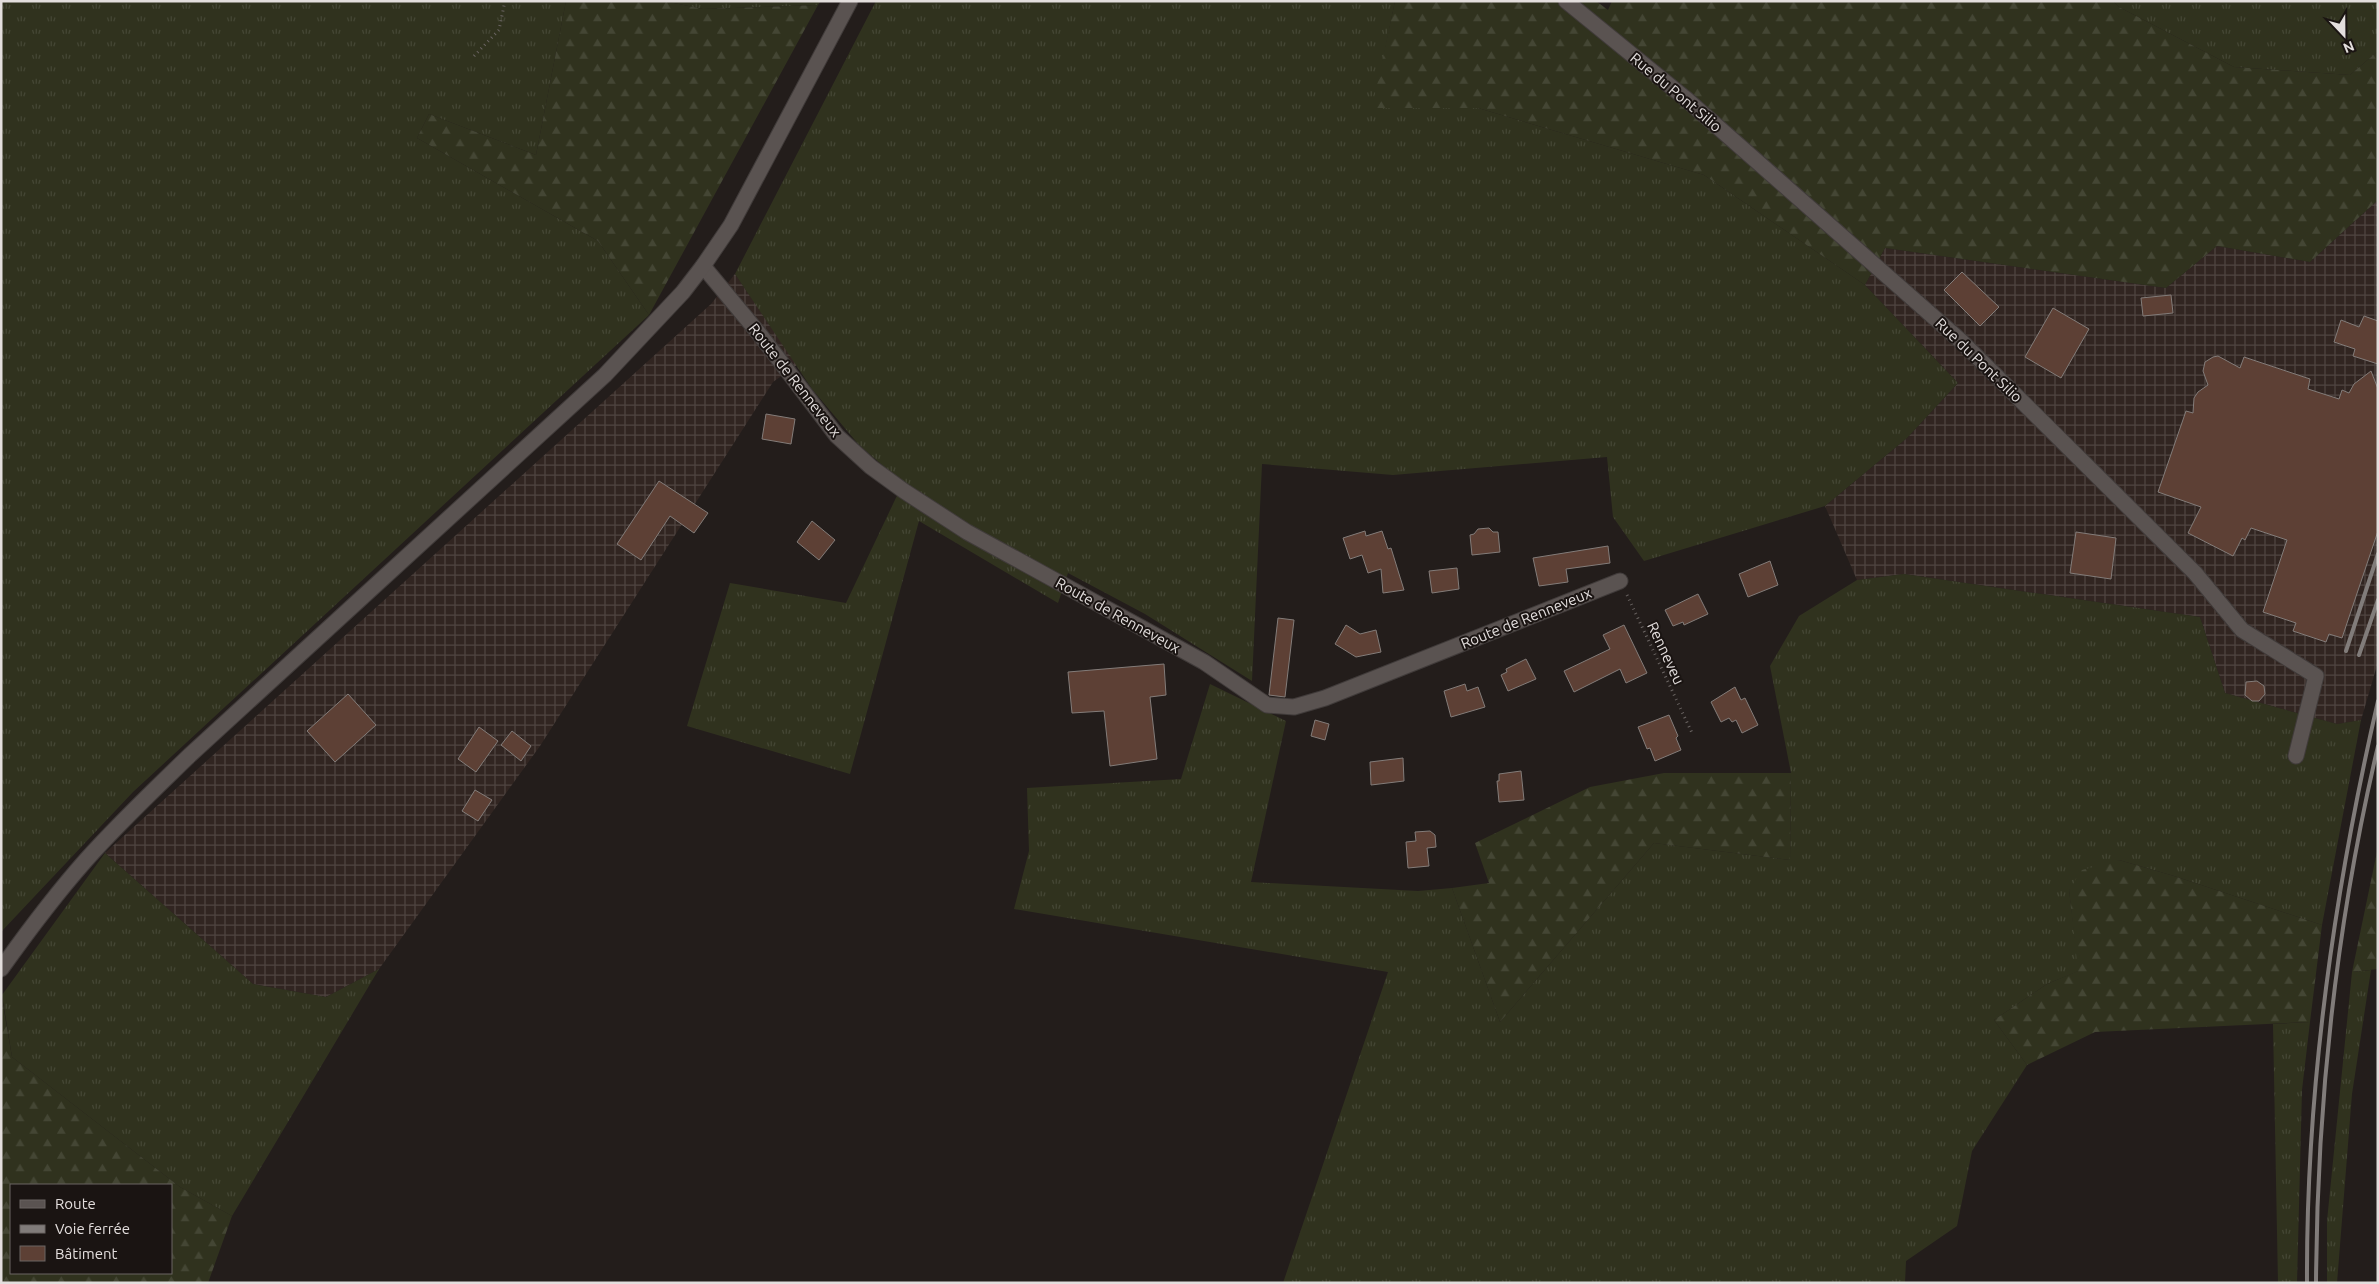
<svg xmlns="http://www.w3.org/2000/svg" width="2379" height="1284" font-family="Ubuntu,sans-serif">
  <style>
    .industrial { fill: url(#industrial-grid) }
    .grass { fill: url(#grass-tufts) }
    .forest { fill: url(#forest-firs); fill-rule: evenodd }
    .building { fill: #5d4035; stroke: #837c79 }
    .lines { fill: none; stroke-linecap: round; stroke-linejoin: round }
    .street-casing { stroke: #403b3a; stroke-width: 17 }
    .secondary-casing { stroke: #403b3a; stroke-width: 17 }
    .path { stroke: #6a6462; stroke-width: 3; stroke-dasharray: 1 4; stroke-linecap: butt }
    .street { stroke: #5a5351; stroke-width: 15 }
    .secondary { stroke: #5a5351; stroke-width: 15 }
    .rail { stroke: #817c7a; stroke-width: 4 }
    .labels { text-anchor: middle; dominant-baseline: central; stroke-width: 4; stroke-linejoin: round; paint-order: stroke }
    .street-label { font-size: 15px; fill: #e3dedd; stroke: #1a1412 }
  </style>
  <defs>
    <pattern id="industrial-grid" width="8" height="8" patternUnits="userSpaceOnUse" patternTransform="scale(1.25)"><rect width="8" height="8" fill="#312521"/><path d="M0 4h8M4 0v8" fill="none" stroke="#4f4441"/></pattern>
    <pattern id="grass-tufts" width="24" height="20" patternUnits="userSpaceOnUse" patternTransform="scale(1.25)"><rect width="24" height="20" fill="#30321e"/><path d="M3 7l-1-3M5 7V3M7 7l1-3M15 17l-1-3M17 17v-4M19 17l1-3" fill="none" stroke="#444634"/></pattern>
    <pattern id="forest-firs" width="22" height="20" patternUnits="userSpaceOnUse" patternTransform="scale(1.25)"><rect width="22" height="20" fill="#30321e"/><path d="M5 1l3.5 6h-7zM16 11l3.5 6h-7z" fill="#444634"/></pattern>
  </defs>
  <rect width="100%" height="100%" fill="#231d1b"/>
  <path class="industrial" d="M2378 200V662L2361 720 2337 724 2225 693 2200 617 1904 574 1857 580 1825 506 1907 438 1958 383 1865 285 1885 248 2166 288 2217 246 2310 262Z
    M735 274 797 365 773 382 540 746 379 969 326 997 253 984 105 853 711 304Z"/>
  <path class="grass" d="M1 1H566L536 155 429 114 417 138 598 241 649 315 133 792 1 932Z
    M664 1H821L818 5 703 9Z
    M876 1H1395L1373 108H1478L1704 175 1865 285 1958 383 1907 438 1825 506 1644 561 1613 517 1607 457 1393 475 1262 464 1252 681 1145 614 1068 573 1058 603 919 521 850 774 687 726 730 583 846 603 903 483 859 445 812 389 735 274Z
    M2113 1H2378V51L2350 75 2234 67 2119 7Z
    M1904 574 2200 617 2225 693 2337 724 2361 720 2322 925 2174 876 2119 860 2069 890 2079 971 2047 984 1994 1020 2027 1065 1972 1151 1957 1226 1906 1261 1905 1283H1283L1388 972 1014 909 1029 851 1027 788 1181 779 1210 684 1286 721 1251 882 1418 891 1452 888 1500 1022 1654 843 1790 860 1791 773 1770 666 1799 616 1857 580Z
    M105 853 253 984 326 997 379 969 232 1216 180 1187 12 1057 2 995Z
    M2371 970 2352 1094 2337 1283H2327V1221L2352 972Z
    M2310 1022 2302 1090 2297 1283H2278L2273 1024Z"/>
  <path class="forest" d="M566 1H664L703 9 818 5 649 315 598 241 417 138 429 114 536 155Z
    M1395 1H1596L1608 10 1612 1H2113L2119 7 2234 67 2350 75 2378 51V200L2310 262 2217 246 2166 288 1885 248 1865 285 1704 175 1478 108H1372Z
    M1664 773H1791L1790 860 1654 843 1500 1022 1452 888 1489 883 1475 843 1590 787Z
    M2378 847V969L2352 972Z
    M2119 860 2174 876 2322 925 2310 1022 2095 1032 2027 1065 1994 1020 2047 984 2078 971 2069 890 2082 870Z
    M1 993 12 1057 180 1187 232 1216 208 1283H1ZM171 1185V1273H11V1185Z"/>
  <path class="building" d="M1962 272 1999 307 1980 326 1944 290Z
    M2171 295 2173 313 2143 316 2141 298Z
    M2053 308 2089 329 2061 378 2025 357Z
    M2364 316 2378 321V364L2353 356 2355 349 2334 342 2341 320 2359 327Z
    M2218 356 2240 368 2244 357 2310 379 2308 389 2339 399 2342 390 2349 393 2354 384 2371 371 2378 389V531L2342 638 2329 634 2326 642 2293 631 2296 623 2263 612 2287 540 2251 528 2245 540 2242 538 2233 556 2188 533 2201 507 2158 492 2186 411 2193 413 2194 398 2198 392 2208 385 2203 371 2205 362 2213 357Z
    M766 414 795 419 791 444 762 439Z
    M659 481 708 513 694 533 670 516 641 560 617 544Z
    M812 521 835 540 819 560 797 542Z
    M1489 528 1493 532H1498L1500 552 1472 555 1470 535 1474 534 1478 529Z
    M1365 531 1366 536 1382 531 1388 549 1391 548 1404 590 1383 593 1381 569 1368 573 1362 555 1350 559 1343 538Z
    M2076 532 2116 538 2111 579 2070 573Z
    M1608 546 1610 563 1566 569 1568 582 1539 586 1533 558Z
    M1770 561 1778 585 1748 597 1739 574Z
    M1457 568 1459 589 1432 593 1429 571Z
    M1698 594 1708 614 1684 625 1683 622 1673 626 1665 610Z
    M1278 618 1294 620 1285 697 1269 695Z
    M1346 625 1360 634 1376 630 1381 652 1356 657 1335 644Z
    M1624 625 1647 673 1626 683 1620 669 1574 692 1564 671 1610 649 1603 635Z
    M1526 659 1536 679 1508 691 1501 675 1507 672 1506 669Z
    M1164 664 1166 695 1150 697 1157 759 1110 766 1104 711 1072 713 1068 672Z
    M2257 681 2264 686 2265 694 2259 701H2252L2245 695 2246 682Z
    M1465 684 1467 691 1478 687 1485 707 1451 717 1444 691Z
    M1735 687 1741 700 1745 698 1758 725 1742 733 1736 720 1732 722 1729 718 1721 722 1711 702Z
    M348 694 376 725 335 762 307 731Z
    M1669 715 1678 736 1676 738 1681 750 1655 761 1650 748 1647 749 1638 727Z
    M1315 720 1329 724 1325 740 1311 736Z
    M479 727 498 741 476 772 458 759Z
    M512 731 531 746 521 761 501 745Z
    M1403 758 1404 781 1371 785 1370 762Z
    M1521 771 1524 800 1499 802 1497 781H1499V774Z
    M475 790 492 800 478 821 462 811Z
    M1430 831 1435 835 1436 847 1427 848 1429 866 1408 868 1406 842 1416 841 1415 832Z"/>
  <g class="lines">
    <g class="street-casing">
      <path id="street" d="M1566 1 1685 98 1962 342 2195 573 2242 630 2316 676 2296 756
        M703 266 761 336 837 436 871 467 904 491 967 532 1204 662 1267 705 1294 707 1325 698 1620 581"/>
    </g>
    <g class="secondary-casing">
      <path id="secondary" d="M1 969C28 931 55 895 86 860 119 823 155 789 190 755L605 375 683 292 703 266 731 225 850 1"/>
    </g>
    <path class="path" d="M474 56 499 30 505 1
      M1627 595 1693 735"/>
    <use href="#street" class="street"/>
    <use href="#secondary" class="secondary"/>
    <path class="rail" d="M2346 651 2378 554
      M2359 655 2378 600
      M2307 1283C2306 1087 2334 892 2378 701
      M2316 1283C2317 1103 2337 920 2378 746"/>
  </g>
  <g class="labels">
    <g class="street-label">
      <text transform="translate(1676 92) rotate(40)">Rue du Pont Silio</text>
      <text transform="translate(1979 360) rotate(44)">Rue du Pont Silio</text>
      <text transform="translate(795 380) rotate(52)">Route de Renneveux</text>
      <text transform="translate(1118 615) rotate(29)">Route de Renneveux</text>
      <text transform="translate(1526 618) rotate(-22)">Route de Renneveux</text>
      <text transform="translate(1666 653) rotate(65)">Renneveu</text>
    </g>
  </g>
  <rect width="2379" height="1284" fill="none" stroke="#e3dedd" stroke-width="5"/>
  <rect x="10" y="1184" width="162" height="90" fill="#1a1412" stroke="#6a6563"/>
  <rect x="20" y="1200" width="25" height="8" fill="#5a5351" stroke="#6a6563"/>
  <text x="55" y="1209" font-size="15" fill="#e3dedd">Route</text>
  <rect x="20" y="1225" width="25" height="8" fill="#817c7a" stroke="#6a6563"/>
  <text x="55" y="1234" font-size="15" fill="#e3dedd">Voie ferrée</text>
  <rect x="20" y="1246" width="25" height="15" fill="#5d4035" stroke="#6a6563"/>
  <text x="55" y="1259" font-size="15" fill="#e3dedd">Bâtiment</text>
  <g transform="translate(2344 35) rotate(158)" stroke="#1a1412" stroke-width="4" paint-order="stroke">
  <path d="M0-4L9 19L0 12L-9 19Z" fill="#e3dedd"/>
  <text y="-8" font-size="14" font-weight="bold" text-anchor="middle" fill="#e3dedd">N</text>
  </g>
</svg>
